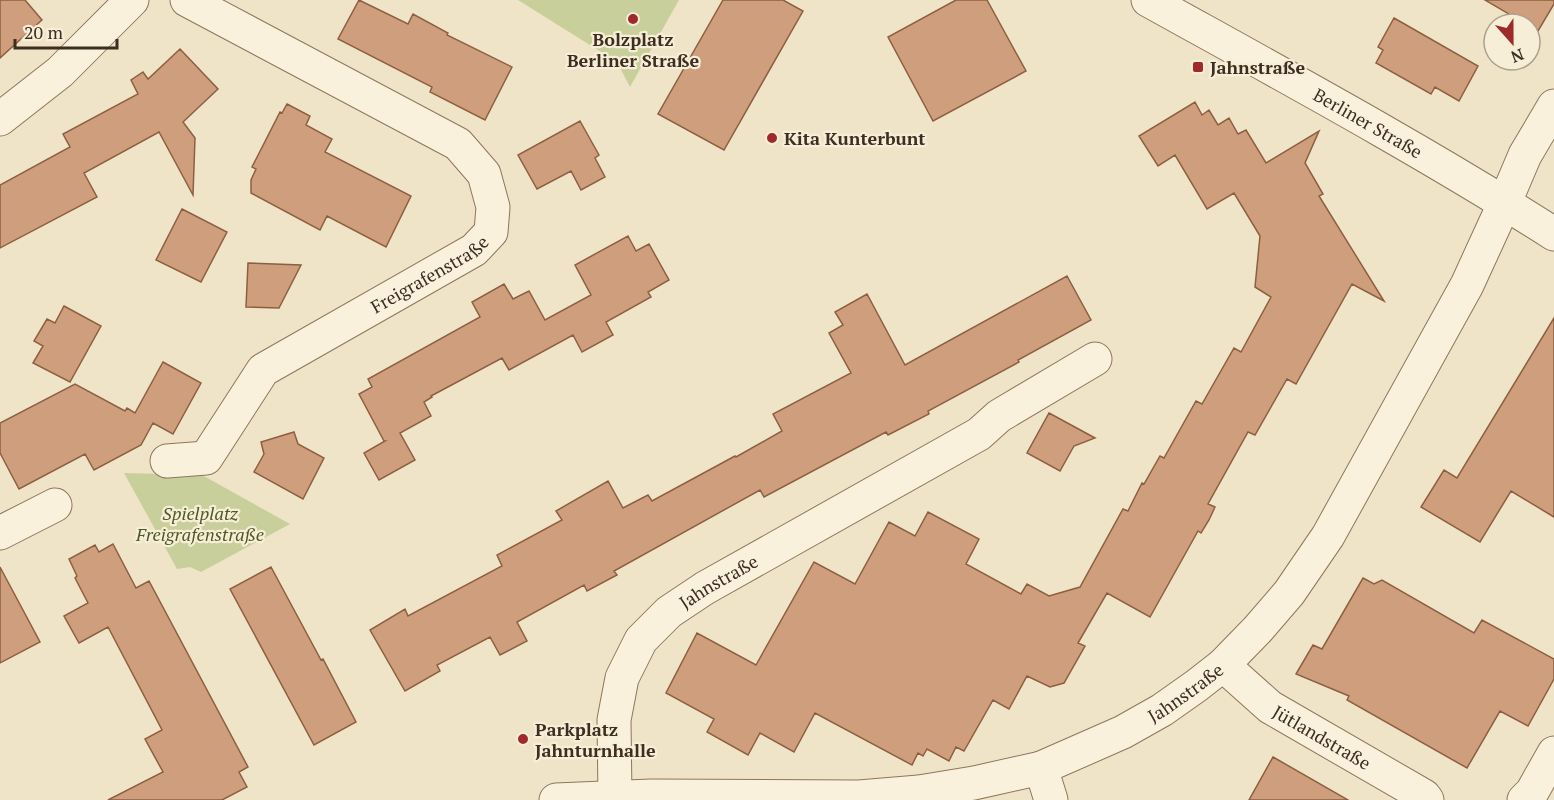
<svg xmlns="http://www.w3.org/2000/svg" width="1554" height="800" font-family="'PT Serif',serif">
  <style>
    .green { fill: #c9cf9b }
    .building { fill: #cf9f7d; stroke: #8d5f41; stroke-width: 1.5 }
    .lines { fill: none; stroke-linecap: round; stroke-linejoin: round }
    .minor-casing { stroke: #8d765c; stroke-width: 35 }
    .tertiary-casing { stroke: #8d765c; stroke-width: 35 }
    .minor { stroke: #faf1dc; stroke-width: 33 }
    .tertiary { stroke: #faf1dc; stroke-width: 33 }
    .poi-dot { fill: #9e2a2b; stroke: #f7eed8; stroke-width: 2 }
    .labels { text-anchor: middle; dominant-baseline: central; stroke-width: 4.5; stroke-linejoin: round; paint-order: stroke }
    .poi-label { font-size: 18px; font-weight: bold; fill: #3d2e20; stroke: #f7eed8; text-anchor: start }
    .street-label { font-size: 18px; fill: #3d2e20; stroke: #f7eed8 }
    .park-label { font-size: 18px; font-style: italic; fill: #4d5a26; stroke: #f7eed8 }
  </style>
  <rect width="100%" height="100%" fill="#f0e4c8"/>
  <path class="green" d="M518 0H679L630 87 617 62Z
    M124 473 202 475 290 524 201 572 190 567 177 569Z"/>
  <path class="building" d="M0 0H25L42 20 0 58Z
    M359 0 408 24 413 14 448 33 447 35 512 67 485 120 430 92 432 87 338 39Z
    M723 0H783L803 11 724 150 658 114Z
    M956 0H987L1026 71 933 121 888 37Z
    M1485 0H1554V4L1538 31 1530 26V24H1526Z
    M1394 18 1478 66 1459 101 1435 87 1431 94 1376 63 1383 50 1378 47Z
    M180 49 218 89 183 122 195 138 193 195 159 132 84 173 97 197 0 248V185L70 147 63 134 138 94 131 80 143 72 148 79Z
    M1195 102 1202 115 1209 110 1218 125 1229 118 1238 134 1246 130 1266 163 1319 131 1305 163 1323 194 1319 196 1384 301 1352 284 1296 384 1287 379 1255 435 1248 432 1208 504 1215 507 1209 520 1201 533 1198 531 1150 617 1107 593 1078 643 1085 646 1064 683 1050 687 1027 676 1009 709 993 700 964 751 956 747 949 761 927 749 923 756 918 753 912 765 815 713 794 752 760 733 748 755 707 732 714 719 666 693 697 633 756 665 814 562 855 584 889 522 915 536 928 512 979 539 966 564 1021 594 1027 584 1049 596 1080 587 1123 509 1128 511 1142 483 1144 484 1160 456 1164 458 1196 401 1202 404 1234 348 1241 352 1271 297 1255 287 1260 236 1234 193 1207 209 1175 155 1158 166 1139 136Z
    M287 104 310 116 306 125 332 139 325 152 411 196 386 247 327 216 320 230 251 193V180L256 169 252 167 280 112 282 113Z
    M580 121 599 155 595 158 605 177 581 190 571 171 537 189 518 155Z
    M182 209 227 232 201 282 156 260Z
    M628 236 636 251 649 244 669 280 648 292 651 297 606 322 613 335 582 352 573 335 509 370 502 358 431 396 432 397 424 402 431 416 400 433 415 460 379 480 364 453 385 441H384L359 394 372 387 368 379 480 317 472 302 504 284 513 299 529 291 545 320 591 295 575 265Z
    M248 263 301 265 279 308 246 307Z
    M1067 276 1091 320 1018 360 1019 362 928 411 929 414 888 435 886 432 764 497 760 490 614 571 617 575 587 591 584 585 517 622 527 641 500 655 490 637 437 665 440 671 405 691 370 630 405 609 408 616 502 566 497 555 562 520 556 511 608 481 623 508 648 495 652 501 735 456 736 457 782 431 773 414 851 373 829 333 843 325 835 312 867 294 905 365Z
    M64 306 101 326 70 382 33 363 43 346 34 341 47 319 55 323Z
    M1554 318V517L1511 491 1480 542 1421 507 1444 470 1457 478Z
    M163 362 201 383 173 434 153 423 141 445 94 470 85 454 19 489 0 453V423L75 384 125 411 127 408 135 413Z
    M1049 413 1095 438 1074 446 1060 471 1027 453Z
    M294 432 298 444 324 458 303 499 254 472 264 454 261 442Z
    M113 544 136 588 149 581 248 767 239 772 247 787 222 800H108L163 772 145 739 162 730 108 627 79 643 64 616 88 603 75 578 77 576 69 559 95 545 99 552Z
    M0 567 40 642 0 663Z
    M271 567 321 660 323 659 356 722 314 745 230 589Z
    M1363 578 1374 584 1382 580 1474 633 1482 620 1554 659V679L1528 726 1500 711 1467 768 1347 700 1349 696 1296 674 1313 645 1322 649Z
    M1273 757 1348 800H1249Z"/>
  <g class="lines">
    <g class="minor-casing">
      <g id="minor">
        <path d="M0 119 60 72 132 0"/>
        <path d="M1505 202 1525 155 1554 106"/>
        <path id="s1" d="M167 461 206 458 263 370 474 250 491 232 493 207 484 174 458 144 187 0"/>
        <path d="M0 533 55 505"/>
        <path id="s2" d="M1223 665 1270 707 1424 796 1427 800"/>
        <path d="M1041 768 1051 800"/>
        <path id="s3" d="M615 797 614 720 622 678 641 640 669 612 705 588 979 434 999 416 1095 359"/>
        <path d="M1524 800 1532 792 1554 753"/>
      </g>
    </g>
    <g class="tertiary-casing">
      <g id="tertiary">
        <path id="s4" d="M1148 0C1285 76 1422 150 1554 234"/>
        <path id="s5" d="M556 800 651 796 859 797 919 792 974 783 1041 768 1123 732 1162 710 1196 686 1223 665 1258 629 1289 593 1328 536 1467 285 1505 202"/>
      </g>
    </g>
    <use href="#minor" class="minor"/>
    <use href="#tertiary" class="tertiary"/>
  </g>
  <g class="poi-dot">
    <circle cx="633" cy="19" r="6"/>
    <rect x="1192" y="61" width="12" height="12" rx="3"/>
    <circle cx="772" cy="138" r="6"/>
    <circle cx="523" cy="739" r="6"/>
  </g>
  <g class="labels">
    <g class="poi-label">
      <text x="633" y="39" text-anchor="middle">Bolzplatz<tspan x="633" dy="21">Berliner Straße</tspan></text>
      <text x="1210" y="67">Jahnstraße</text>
      <text x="784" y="138">Kita Kunterbunt</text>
      <text x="535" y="729">Parkplatz<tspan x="535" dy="21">Jahnturnhalle</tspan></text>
    </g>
    <g class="street-label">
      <text stroke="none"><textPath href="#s4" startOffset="252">Berliner Straße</textPath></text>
      <text stroke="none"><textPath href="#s1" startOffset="336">Freigrafenstraße</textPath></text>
      <text stroke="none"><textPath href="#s3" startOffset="260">Jahnstraße</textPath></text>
      <text stroke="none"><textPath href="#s5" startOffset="651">Jahnstraße</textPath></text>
      <text stroke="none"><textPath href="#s2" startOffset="123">Jütlandstraße</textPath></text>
    </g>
    <g class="park-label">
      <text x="200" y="513">Spielplatz<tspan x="200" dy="21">Freigrafenstraße</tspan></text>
    </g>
  </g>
  <g transform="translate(1512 42) rotate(159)"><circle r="28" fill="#f7eed8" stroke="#ada18e" stroke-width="1.5"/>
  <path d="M0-4.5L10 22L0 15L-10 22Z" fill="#9e2a2b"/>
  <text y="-9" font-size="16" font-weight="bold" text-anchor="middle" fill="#3d2e20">N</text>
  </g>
  <path d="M15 39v9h102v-9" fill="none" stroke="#3d2e20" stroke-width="3"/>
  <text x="24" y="39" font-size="18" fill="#3d2e20" stroke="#f7eed8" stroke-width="4.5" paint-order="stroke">20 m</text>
</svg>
